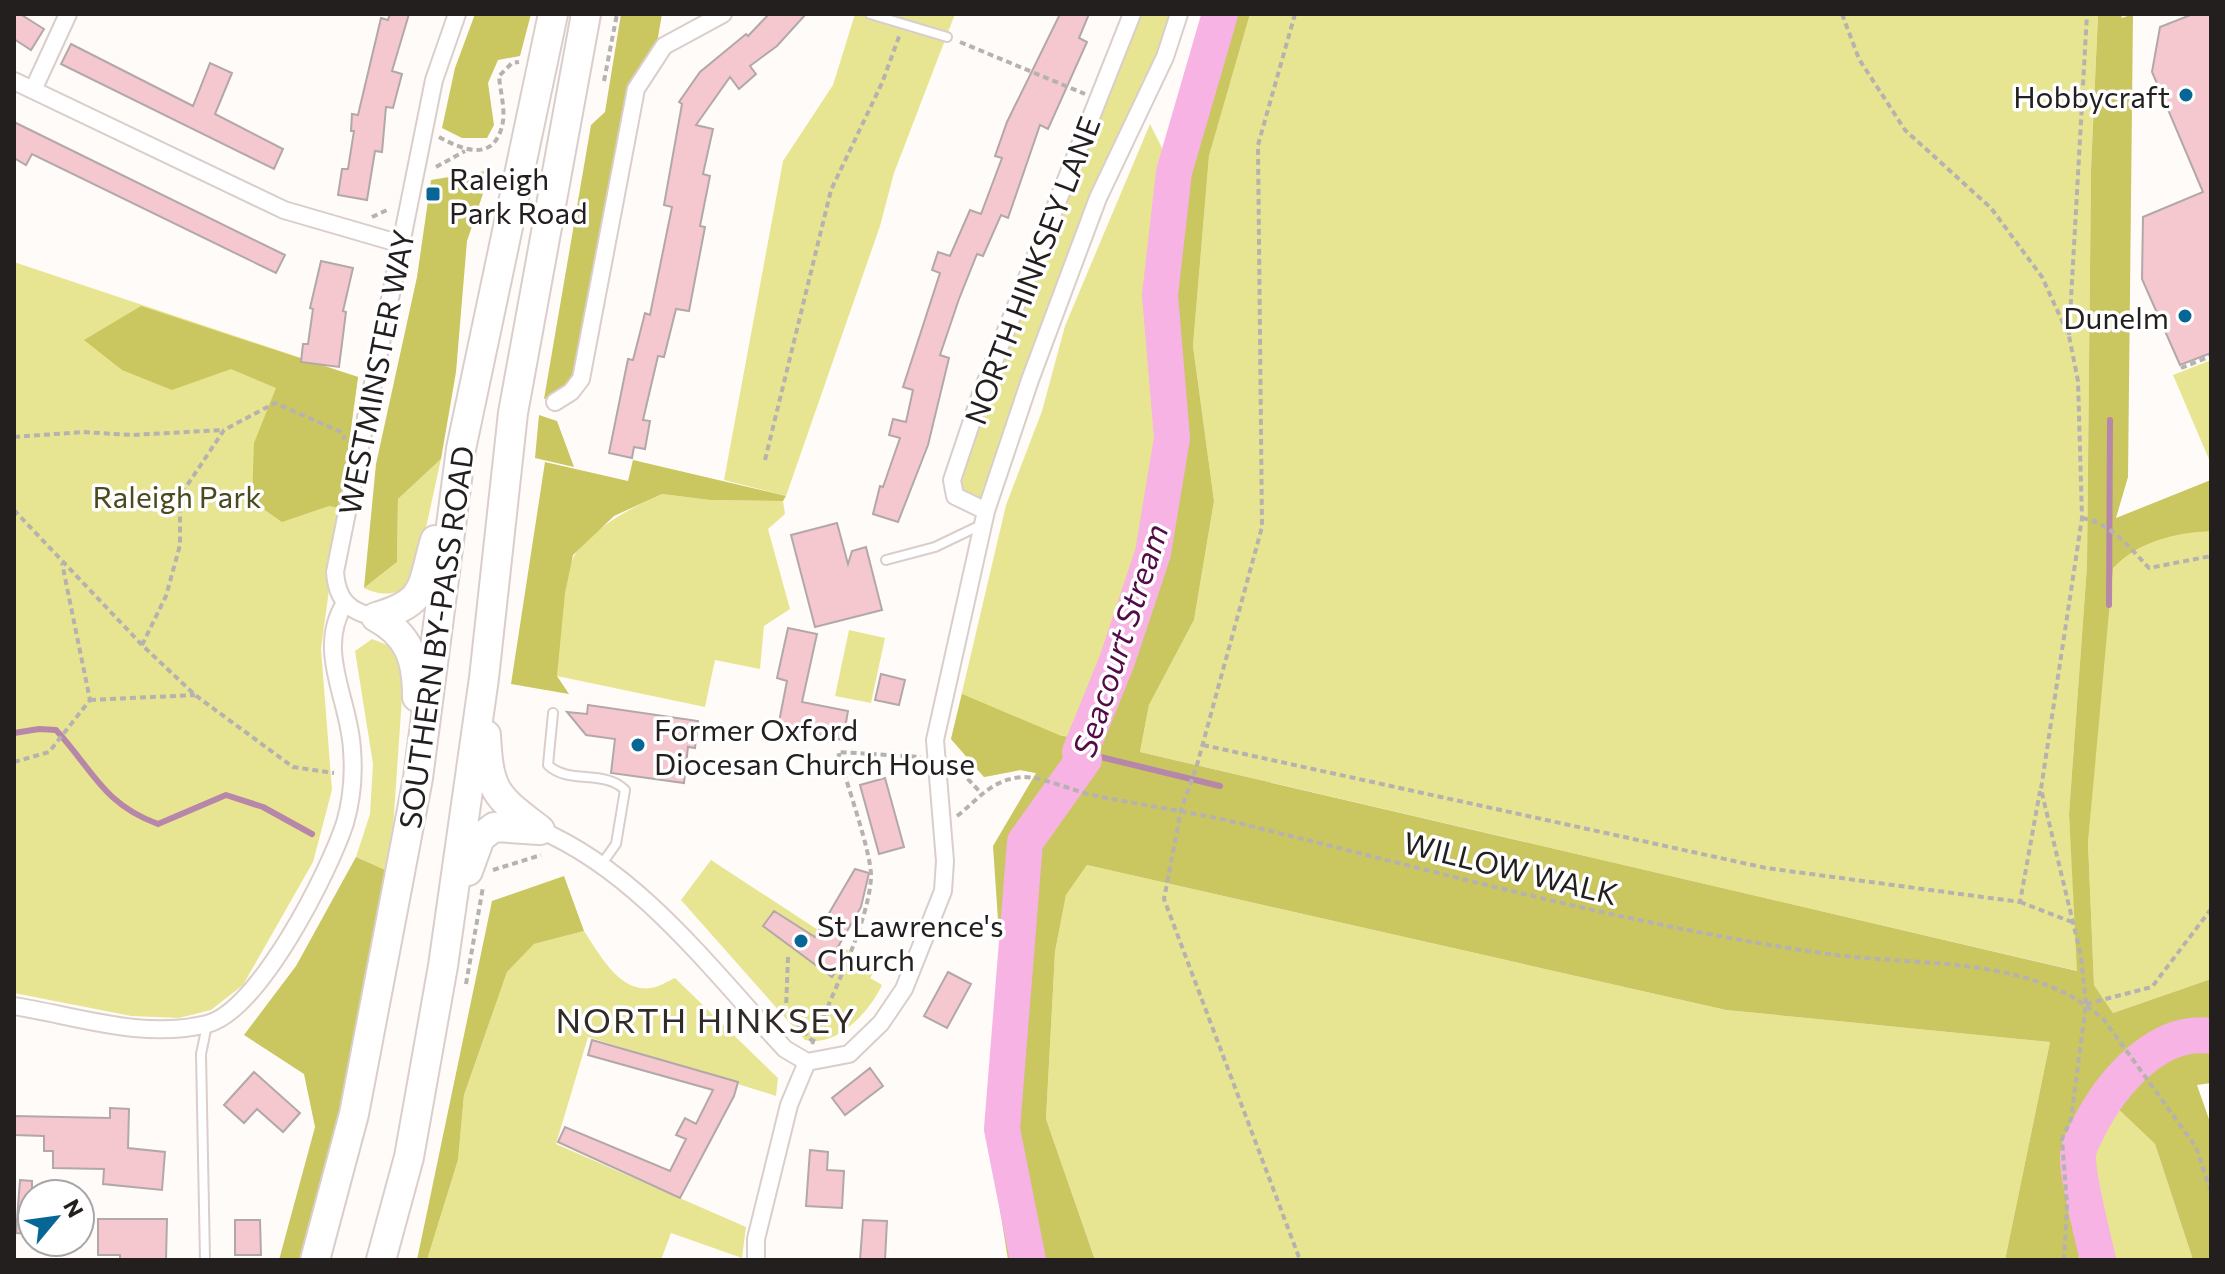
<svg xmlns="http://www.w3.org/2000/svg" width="2225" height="1274" font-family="Commissioner,sans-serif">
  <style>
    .green { fill: #e8e592 }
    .forest { fill: #cac660 }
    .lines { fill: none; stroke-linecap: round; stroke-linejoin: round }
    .stream { stroke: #b787a9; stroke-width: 6 }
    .river { stroke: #f6b3e4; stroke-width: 36 }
    .building { fill: #f4c8ce; stroke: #b3a8a9; stroke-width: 2 }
    .service-casing { stroke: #d9ceca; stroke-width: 12 }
    .minor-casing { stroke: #d9ceca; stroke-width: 20 }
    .trunk-casing { stroke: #d9ceca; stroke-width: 32 }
    .path { stroke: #b6b2b0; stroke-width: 4; stroke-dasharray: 6 4; stroke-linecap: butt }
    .service { stroke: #fff; stroke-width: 8 }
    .minor { stroke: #fff; stroke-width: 16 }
    .trunk { stroke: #fff; stroke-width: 28 }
    .poi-dot { fill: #066695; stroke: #fff; stroke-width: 3 }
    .labels { text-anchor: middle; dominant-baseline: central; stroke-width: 7; stroke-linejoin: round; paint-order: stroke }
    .poi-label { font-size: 30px; fill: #231f1e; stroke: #fff; text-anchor: start }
    .street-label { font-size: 30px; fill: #231f1e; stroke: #fff }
    .park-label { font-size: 30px; fill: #4b4a1f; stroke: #fff }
    .water-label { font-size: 32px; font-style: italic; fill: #540b47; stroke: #fff }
    .quarter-label { font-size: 34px; letter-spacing: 2px; fill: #312a27; stroke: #fff }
  </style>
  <rect width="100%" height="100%" fill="#fffbf9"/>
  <path class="green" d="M855 14H955L894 173 880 226 786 496 724 480 783 161 833 85Z
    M1132 14H1179L1098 198 986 511 955 496 981 394Z
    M1250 14H2098L2091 169 2087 566 2069 814 2078 971 1140 752 1149 705 1194 620 1214 501 1193 346 1209 156Z
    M1150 124 1174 172 1160 295 1172 438 1153 553 1117 661 1085 739 1059 735 1036 773 1020 770 984 777 951 739 1006 505 1042 411 1065 326Z
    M14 262 358 377 321 649 332 790 313 862 243 985 211 1010 179 1018 131 1016 14 993Z
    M2211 360V464L2173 375Z
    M441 459 414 583C396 595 383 597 364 588L397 562 398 499Z
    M2211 480V979L2113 1013 2094 985 2088 843 2116 519Z
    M662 494 710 500 783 501 785 514 768 529 790 609 764 626 760 669 715 660 705 707 557 676C559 650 562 571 576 553 598 524 630 509 662 494Z
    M849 630 885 638 871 703 835 696Z
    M372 639 398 649 403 683 390 872 356 857 370 814 373 764 355 651Z
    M711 860 844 947 874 972 870 978 882 985C870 1011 837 1048 805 1040L681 900Z
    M1087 865 1726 1010 2050 1042 2005 1260H1095L1046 1119 1055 952 1066 895Z
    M584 931C599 953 619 993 651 988 659 987 668 981 675 978L778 1078 776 1096 588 1037 556 1144 746 1227 742 1258 671 1233 661 1260H427L458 1160 464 1095 507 972 534 944Z
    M2114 1105 2155 1144 2193 1260H2111L2090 1169Z"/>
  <path class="forest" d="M475 14H531L520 56 498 60 488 83 494 125 487 138H462L442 128 455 68Z
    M621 14H662L657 43 635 83 578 373 559 394 544 399 591 125 605 112Z
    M1221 14H1250L1209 156 1193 346 1214 501 1194 620 1149 705 1140 752 2077 971 2069 814 2087 566 2091 169 2098 15 2121 14 2122 18 2133 14 2128 477 2116 518 2211 480V531C2174 533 2139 541 2113 568L2088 843 2094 985 2113 1013 2211 979V1083L2197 1085 2211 1125V1260H2193L2155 1144 2114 1105 2100 1079C2090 1099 2068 1121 2065 1144 2060 1184 2089 1221 2078 1260H2005L2050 1042 1726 1010 1087 865 1066 895 1055 952 1046 1119 1095 1260H1008L987 1127 1000 950 993 846 1036 773 1020 770 984 777 951 739 962 694 1059 735 1089 741 1085 739 1117 661 1153 553 1172 438 1160 295 1174 172Z
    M491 170 467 241 456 372 441 459 398 499 397 562 364 588 376 464 417 277 431 180Z
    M141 306 358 377 340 508 329 506 282 522 252 501 254 443 276 388 231 369 172 390 122 370 84 340Z
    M539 415 557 421 574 467 535 458Z
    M633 460 786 496 783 501 710 500 662 494 614 516 573 555 565 593 557 676 569 694 511 684 545 462 628 481Z
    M356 857 390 872 333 1148 301 1260H279L315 1127 304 1074 244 1035 296 966Z
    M564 876 584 931 534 944 507 972 464 1095 458 1160 427 1260H417L492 901Z"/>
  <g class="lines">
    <path class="stream" d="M2109 605 2110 420
      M14 733 39 729 56 730C93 770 103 804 158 824L226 795 263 807 312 834
      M1080 752 1220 786"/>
    <path class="river" d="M1028 1260 1002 1129 1025 842 1084 759 1080 752 1117 661 1153 553 1172 438 1160 295 1174 172 1220 14
      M2098 1260C2093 1237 2077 1176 2078 1156 2078 1147 2085 1135 2089 1127 2111 1084 2157 1028 2211 1036"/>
  </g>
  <path class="building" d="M14 14H20L44 29 31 50 14 39Z
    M390 14H409L392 71 402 74 393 108 386 107 382 152 375 151 367 200 338 195 342 169H348L354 131H351L352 114 358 115 381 18 388 20Z
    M769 14H806L777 46 750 66 756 74 739 89 730 77 696 125 713 129 703 174 710 176 700 226 705 227 689 311 676 309 664 357 658 356 643 420 650 421 645 449 634 447 632 458 609 453 628 359 633 360 645 313 650 315 672 207 664 205 682 104 679 102 700 72 746 34 748 36Z
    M1060 14H1089L1079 38 1087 42 1048 129 1040 125 1008 218 1001 215 983 256 977 254 959 299 940 355 949 358 928 445 898 522 873 514 880 486 883 487 900 438 889 435 893 419 906 422 913 390 903 387 940 273 932 270 938 252 950 256 970 210 981 214 1002 158 995 156 1007 122Z
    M2193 14H2211V353L2180 365 2142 279 2143 217 2203 192 2152 72 2160 27Z
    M71 44 193 106 210 63 232 73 215 114 283 149 274 169 61 64Z
    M14 122 285 255 276 273 32 154 26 165 14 158Z
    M321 261 353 268 343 311 346 312 339 367 301 362 303 344H308L313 309 310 308Z
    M837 523 848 564 852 551 866 547 882 610 815 627 791 535Z
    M788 628 817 634 802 702 848 711 843 740 778 727 787 681 777 678Z
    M881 674 905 680 899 705 875 700Z
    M588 705 698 721 695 748 688 747 684 783 611 773 615 739 586 735 567 712 587 714Z
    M885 778 904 847 879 854 860 785Z
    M855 869 869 873 861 907 835 952 844 959 832 977 763 926 774 911 815 937Z
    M948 972 971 984 947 1028 924 1016Z
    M592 1040 738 1082 734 1096 680 1198 558 1142 565 1127 670 1171 686 1139 676 1135 685 1118 696 1124 713 1090 588 1055Z
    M870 1068 883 1086 845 1115 832 1098Z
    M254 1072 300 1113 283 1132 257 1109 244 1123 224 1105Z
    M110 1108 129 1109 128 1148 165 1152 162 1190 103 1184 104 1169 53 1168V1151H44V1136L14 1135V1116L110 1118Z
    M810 1150 828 1152 827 1170 844 1171 842 1208 806 1206Z
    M20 1180 32 1181V1234L16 1233Z
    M98 1219H167L166 1260H120V1255H98Z
    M235 1220H260L261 1255H235Z
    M863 1220 887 1221 885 1260H860Z"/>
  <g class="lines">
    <g class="service-casing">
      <path id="service" d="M870 14 947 37
        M886 560 935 547 983 524
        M553 713 548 765C569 785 604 769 625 790L616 844 601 865
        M205 1260 201 1054 207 1025"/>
    </g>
    <g class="minor-casing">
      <path id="minor" d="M14 81 284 210 401 244
        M33 90 68 14
        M555 402 571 392 581 379 636 89 664 46 723 14
        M986 511 955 496 952 480 981 394 1132 14
        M376 617C349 612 337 600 335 572L434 80 457 14
        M540 830C640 873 712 971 785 1049L807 1062 849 1054 881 1023 904 989 943 891 945 861 935 740 986 511 1030 380 1098 198 1165 57 1179 14
        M14 1006C76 1016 144 1040 207 1024 259 1011 329 872 345 823 352 799 354 775 352 750 350 700 315 651 345 603
        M756 1260V1239L789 1105 807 1062"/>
    </g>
    <g class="trunk-casing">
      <path id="trunk" d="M376 617C428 602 421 587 435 540
        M376 617C409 635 417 659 417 697
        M486 735C489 793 496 796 540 830
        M468 871 480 838 494 827 539 830
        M315 1260 354 1114 418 778 461 449 553 14
        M381 1260 409 1157 443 966 484 678 513 413 586 14"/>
    </g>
    <path class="path" d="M1295 14 1258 145 1262 527 1197 765 1181 810 1164 899 1300 1260
      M1842 14 1859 59 1905 130 1991 208 2042 277 2069 336 2078 381 2082 518 2041 789 2081 956 2086 1004 2071 1119 2062 1139 2067 1205 2064 1260
      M960 42 1085 94
      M604 81 617 14
      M439 137C464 151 496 163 503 121 505 108 500 89 499 76L512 63 519 62
      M436 167 465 151
      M372 217 389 209
      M2069 335 2087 14
      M2181 368 2211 356
      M14 437 83 432 132 435 223 430
      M765 460 831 190 882 83 900 34
      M14 510 142 645 195 695 293 767 334 773
      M2082 518C2111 523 2129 547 2149 568L2211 556
      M142 645 166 596 180 545V496L224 430 275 403 341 432 345 439
      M90 700 195 695
      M1203 745 1766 868 2020 902 2040 791
      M14 762 49 752 90 700 62 563
      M954 764 980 792
      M957 816C978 800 990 780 1022 777 1040 776 1074 791 1092 795 1139 805 1187 811 1234 822 1432 870 1628 926 1829 954 1920 967 2033 954 2105 1021L2196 1147 2211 1192
      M493 870 541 855
      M2020 902 2072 922
      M788 957 786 1010 813 1042
      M466 984 483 887
      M2086 1004 2152 987 2211 909
      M812 1044C829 1000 869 923 871 877 872 854 845 779 838 752L921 757"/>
    <use href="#service" class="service"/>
    <use href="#minor" class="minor"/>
    <use href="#trunk" class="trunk"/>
  </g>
  <g class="poi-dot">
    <circle cx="2186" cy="95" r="8"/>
    <rect x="425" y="186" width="16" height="16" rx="4"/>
    <circle cx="2185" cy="316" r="8"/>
    <circle cx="638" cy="745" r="8"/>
    <circle cx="801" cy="941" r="8"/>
  </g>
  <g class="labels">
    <g class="poi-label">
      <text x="2170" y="95" text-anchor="end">Hobbycraft</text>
      <text x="449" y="177">Raleigh<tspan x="449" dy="34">Park Road</tspan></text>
      <text x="2169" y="316" text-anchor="end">Dunelm</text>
      <text x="654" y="728">Former Oxford<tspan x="654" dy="34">Diocesan Church House</tspan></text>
      <text x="817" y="924">St Lawrence's<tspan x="817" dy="34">Church</tspan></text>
    </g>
    <g class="street-label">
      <text transform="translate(1031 270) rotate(-69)">NORTH HINKSEY LANE</text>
      <text transform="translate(375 372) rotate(-79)">WESTMINSTER WAY</text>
      <text transform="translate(435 637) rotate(-82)">SOUTHERN BY-PASS ROAD</text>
      <text transform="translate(1511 867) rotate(14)">WILLOW WALK</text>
    </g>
    <g class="park-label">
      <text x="177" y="495">Raleigh Park</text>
    </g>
    <g class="water-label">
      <text transform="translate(1119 640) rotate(-72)">Seacourt Stream</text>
    </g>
    <g class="quarter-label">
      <text x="706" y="1019">NORTH HINKSEY</text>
    </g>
  </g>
  <rect width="2225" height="1274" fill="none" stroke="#231f1e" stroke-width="32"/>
  <g transform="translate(56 1218) rotate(61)"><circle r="38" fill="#ffffff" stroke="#a7a5a5" stroke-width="2"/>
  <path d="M0-6L14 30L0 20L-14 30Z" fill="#066695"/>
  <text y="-12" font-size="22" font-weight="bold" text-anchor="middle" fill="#231f1e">N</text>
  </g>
</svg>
